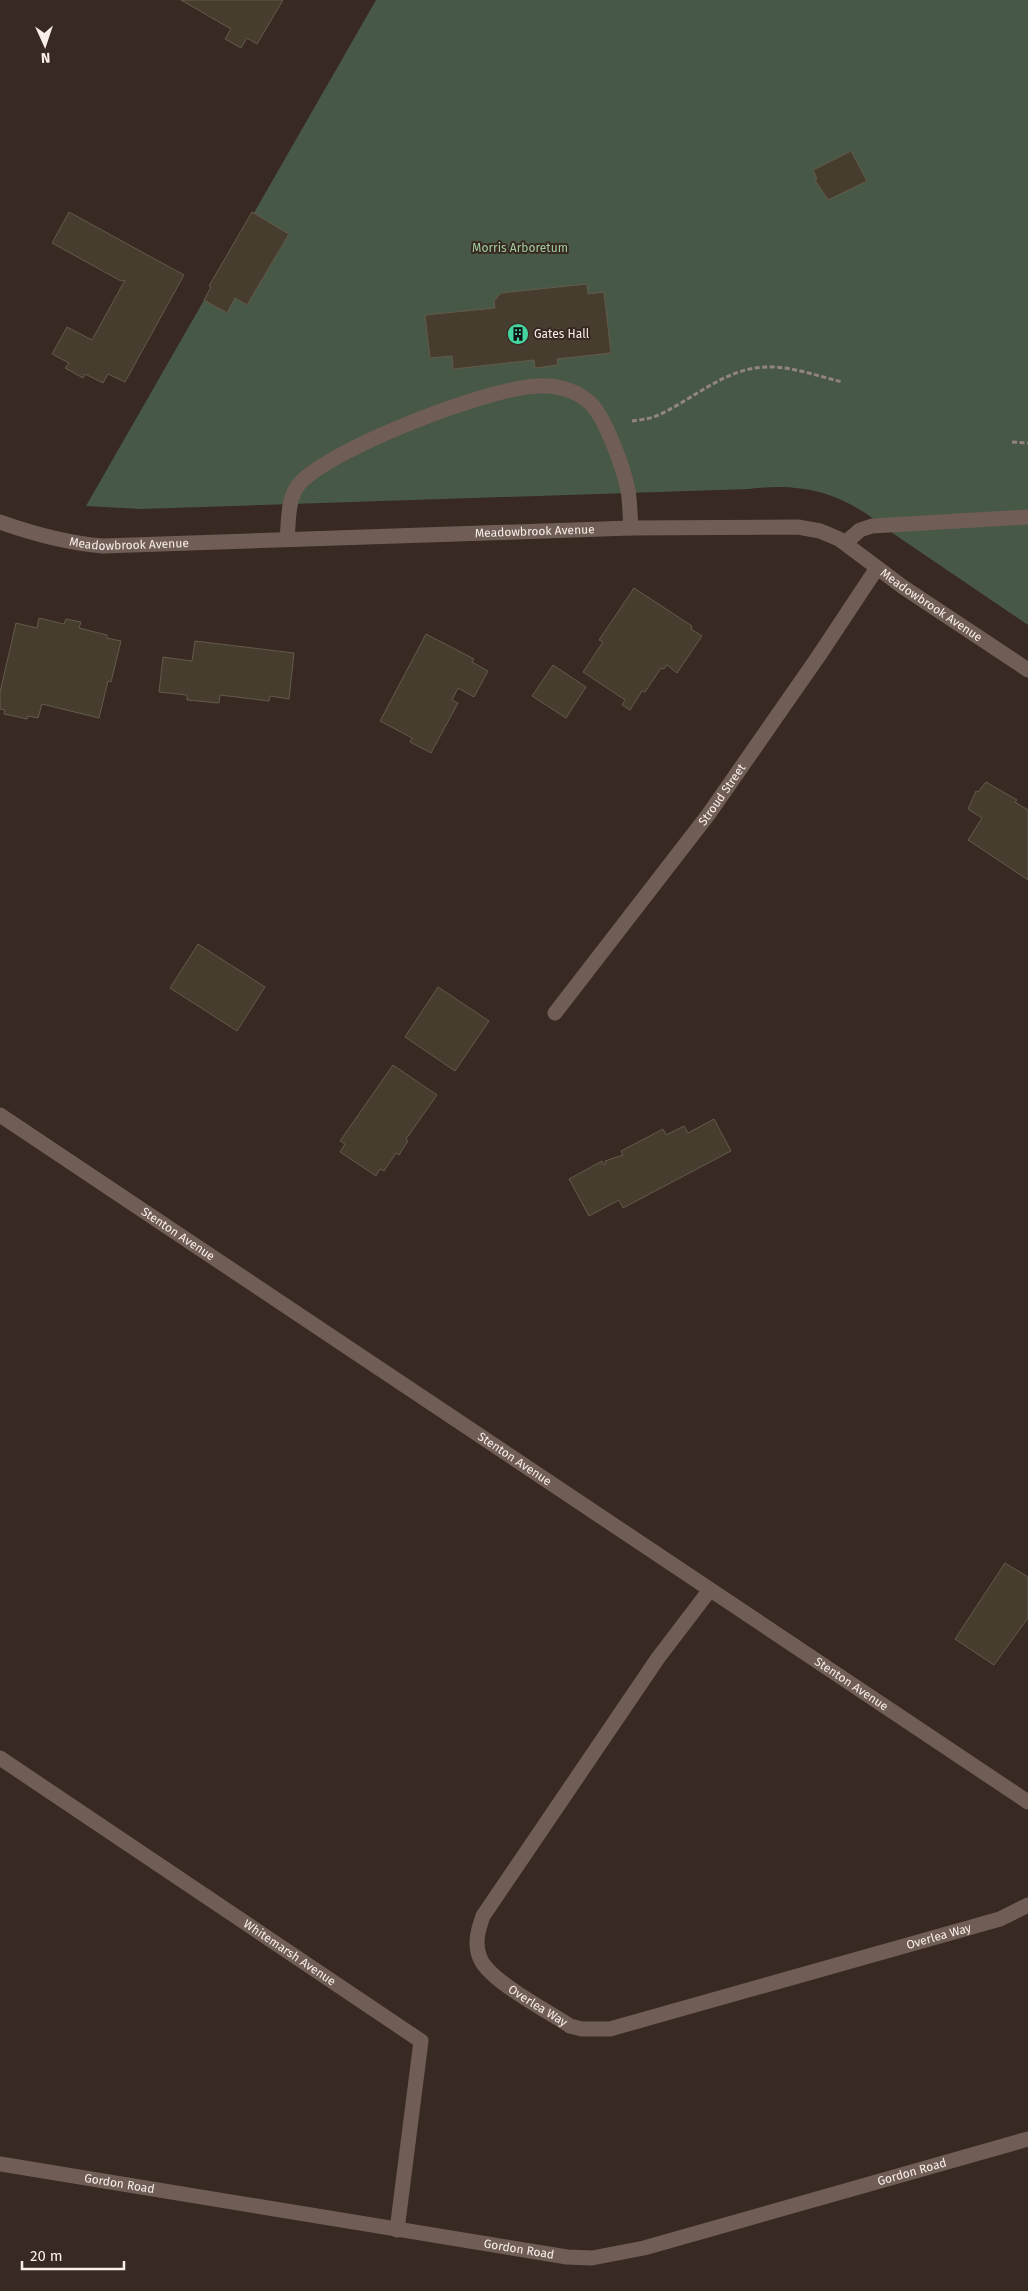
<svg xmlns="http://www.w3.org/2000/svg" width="1028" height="2291" font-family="'Fira Sans',sans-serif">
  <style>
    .green { fill: #485847 }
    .building { fill: #473d2f; stroke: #645a4b }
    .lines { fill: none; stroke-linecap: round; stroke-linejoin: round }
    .path { stroke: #92857f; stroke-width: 3; stroke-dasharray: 5 2.5; stroke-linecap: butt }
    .minor { stroke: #705e56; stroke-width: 15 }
    .labels { text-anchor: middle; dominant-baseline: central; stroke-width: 4; stroke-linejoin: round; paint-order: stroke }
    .park-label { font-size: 12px; fill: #9fcd9d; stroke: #382922 }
    .poi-label { font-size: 12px; fill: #f9efea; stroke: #382922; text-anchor: start }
    .street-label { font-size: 12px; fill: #f9efea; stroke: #382922 }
  </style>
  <rect width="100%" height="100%" fill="#382922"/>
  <path class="green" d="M376 0H1028V625L888 530C845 494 805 482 749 489L141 509 86 506Z"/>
  <path class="building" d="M181 0H283L257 44 247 38 241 48 225 39 231 29Z
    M851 151 867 181 828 200 815 180 817 179 813 170Z
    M69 212 184 275 125 382 108 374 103 383 85 374 83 378 65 368 69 363 52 354 67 327 92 340 125 280 121 281 52 243Z
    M252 212 289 234 247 305 235 298 227 313 204 300 211 287 209 286Z
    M587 284 588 294 604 292 611 353 557 359 558 365 535 368 534 360 453 369 452 356 430 358 425 315 495 308 494 301 501 293Z
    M634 588 692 626 691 629 702 636 677 673 667 665 664 669 661 668 645 692 642 691 630 710 622 705 625 700 583 672 603 642 599 640Z
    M39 618 64 624 66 619 81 622 79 628 107 635V638L121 641 111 682 108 681 99 718 42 704 38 718 28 716 27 719 4 714 5 710 0 709V692L16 623 37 628Z
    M426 634 474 659 472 662 488 671 474 697 458 688 452 700 458 703 431 753 410 742 412 738 380 721Z
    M195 641 294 653 289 699 270 696 269 701 220 695 219 703 187 700V695L159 692 163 657 192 661Z
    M553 665 586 687 566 718 532 696Z
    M986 782 1017 800 1015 802 1028 810V880L968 840 982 818 968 809 976 791 978 792Z
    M198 944 265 987 237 1031 170 988Z
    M438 987 489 1021 455 1071 405 1037Z
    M393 1065 437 1095 406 1139 408 1141 399 1155 396 1153 384 1171 380 1169 376 1176 340 1152 345 1144 340 1141Z
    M714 1119 731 1151 623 1208 619 1200 589 1216 569 1179 602 1161 604 1165 606 1163 605 1161 623 1155 621 1151 663 1129 666 1135 684 1126 688 1133Z
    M1005 1563 1028 1577V1618L994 1665 955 1639Z"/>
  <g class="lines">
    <path class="path" d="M632 421C639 420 647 419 654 417 692 401 724 368 766 367 791 366 818 376 842 382
      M1012 442 1028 443"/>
    <g class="minor">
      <path id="s1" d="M0 522C34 534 67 543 103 546L631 528 798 527 820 531 839 539 903 587 1028 670"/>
      <path d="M287 539C289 520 287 496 301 482 335 447 490 387 538 386 556 385 575 390 588 401 604 413 624 470 628 490 630 502 630 516 631 528"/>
      <path d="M845 543 860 530 872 526 1028 517"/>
      <path id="s2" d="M555 1013 708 815 818 657 877 568"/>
      <path id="s3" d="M0 1115 1028 1802"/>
      <path id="s4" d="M709 1591 658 1658 483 1916C478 1930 474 1944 480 1958 489 1981 548 2011 570 2026L582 2029H610L1000 1919 1028 1905"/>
      <path id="s5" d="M0 1758 421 2041 397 2230"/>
      <path id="s6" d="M0 2164 567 2257 592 2258 644 2248 1028 2139"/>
    </g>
  </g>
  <defs>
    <g id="building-disc" transform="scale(1.125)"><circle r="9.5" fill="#43d4a0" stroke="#382922"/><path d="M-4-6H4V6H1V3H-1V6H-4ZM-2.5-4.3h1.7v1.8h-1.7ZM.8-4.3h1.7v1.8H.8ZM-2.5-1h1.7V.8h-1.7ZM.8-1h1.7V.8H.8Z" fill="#111"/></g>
  </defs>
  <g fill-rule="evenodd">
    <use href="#building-disc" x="518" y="334"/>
  </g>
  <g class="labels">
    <g class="park-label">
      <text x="520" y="248">Morris Arboretum</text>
    </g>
    <g class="poi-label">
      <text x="534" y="334">Gates Hall</text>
    </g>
    <g class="street-label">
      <text stroke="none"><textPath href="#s1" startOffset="538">Meadowbrook Avenue</textPath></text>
      <text stroke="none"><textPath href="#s1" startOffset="132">Meadowbrook Avenue</textPath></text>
      <text stroke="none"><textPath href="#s1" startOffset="958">Meadowbrook Avenue</textPath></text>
      <text stroke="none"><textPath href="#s2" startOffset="275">Stroud Street</textPath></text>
      <text stroke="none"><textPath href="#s3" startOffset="214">Stenton Avenue</textPath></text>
      <text stroke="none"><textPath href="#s3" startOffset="619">Stenton Avenue</textPath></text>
      <text stroke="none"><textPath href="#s3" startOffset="1024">Stenton Avenue</textPath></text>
      <text stroke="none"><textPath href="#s4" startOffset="935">Overlea Way</textPath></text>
      <text stroke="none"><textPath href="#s5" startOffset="349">Whitemarsh Avenue</textPath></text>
      <text stroke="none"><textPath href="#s4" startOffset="515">Overlea Way</textPath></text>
      <text stroke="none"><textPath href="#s6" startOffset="931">Gordon Road</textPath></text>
      <text stroke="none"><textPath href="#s6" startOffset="121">Gordon Road</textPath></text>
      <text stroke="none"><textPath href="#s6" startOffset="526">Gordon Road</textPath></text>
    </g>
  </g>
  <g transform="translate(45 45) rotate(177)" stroke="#382922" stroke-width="4" paint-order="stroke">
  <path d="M0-4L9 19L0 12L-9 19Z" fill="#f9efea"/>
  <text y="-8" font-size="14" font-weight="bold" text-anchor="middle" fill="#f9efea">N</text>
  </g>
  <path d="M22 2261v8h102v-8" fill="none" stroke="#f9efea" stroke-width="2.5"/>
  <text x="30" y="2261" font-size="15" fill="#f9efea" stroke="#382922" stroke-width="4" paint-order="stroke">20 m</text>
</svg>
